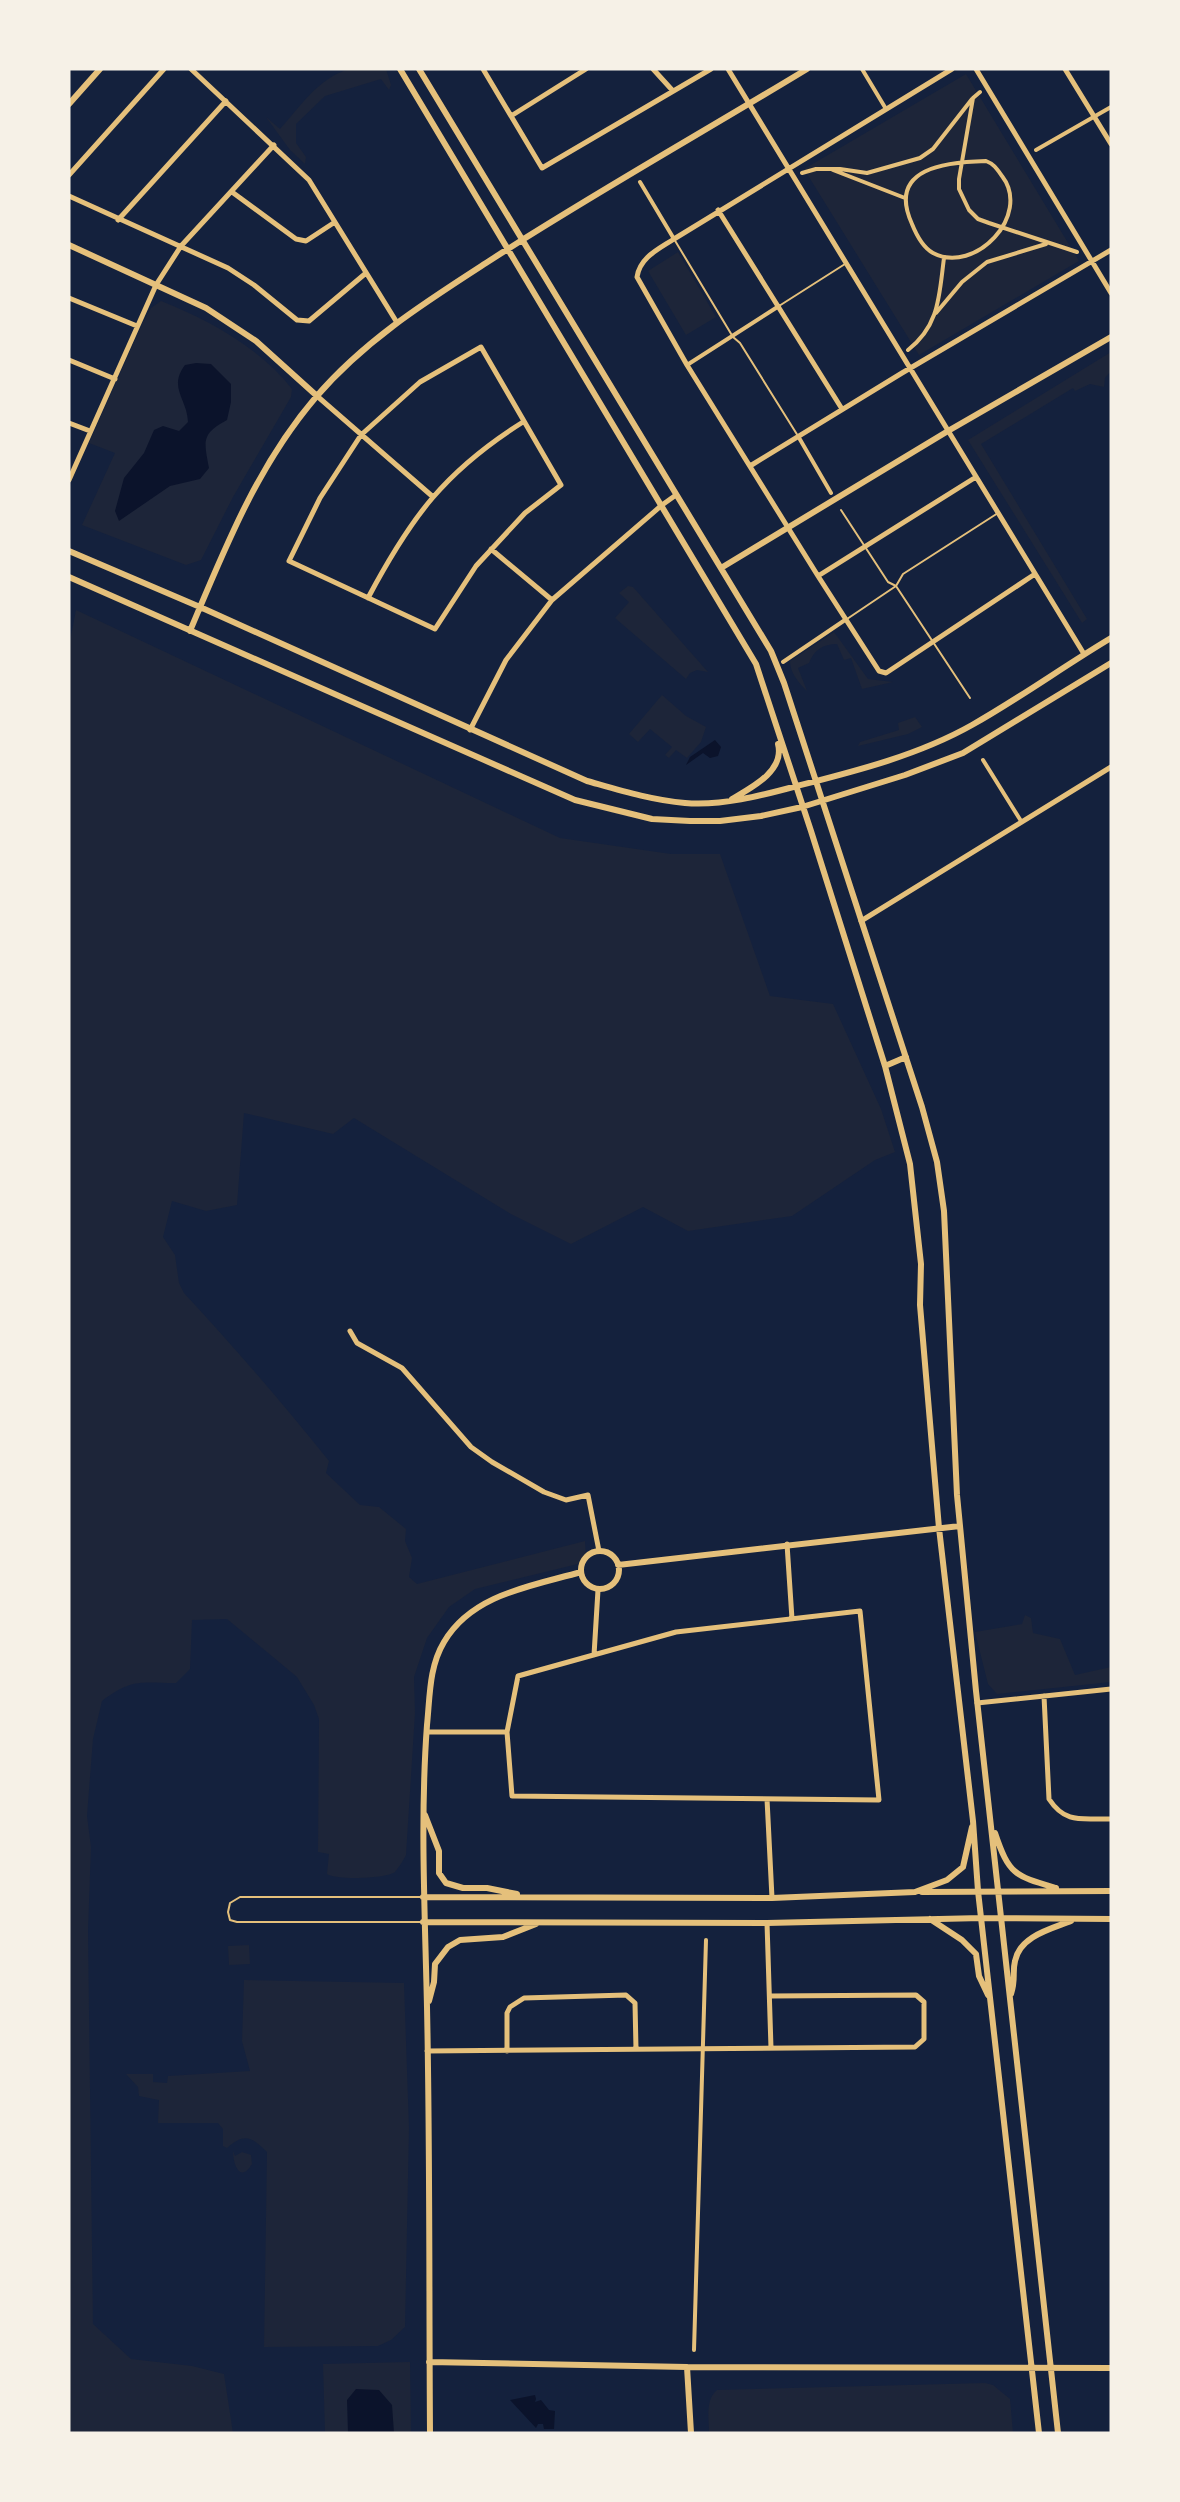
<svg xmlns="http://www.w3.org/2000/svg" width="1180" height="2502" font-family="'Archivo Narrow',sans-serif">
  <style>
    .green { fill: #1d2539 }
    .water { fill: #0b132b }
    .lines { fill: none; stroke-linecap: round; stroke-linejoin: round }
    .service { stroke: #e5c07b; stroke-width: 2 }
    .pedestrian { stroke: #e5c07b; stroke-width: 4 }
    .minor { stroke: #e5c07b; stroke-width: 5 }
    .tertiary { stroke: #e5c07b; stroke-width: 6 }
  </style>
  <rect width="100%" height="100%" fill="#14213d"/>
  <path class="green" d="M350 69H386L391 85 389 90 381 79 325 96 296 124V143L306 157 305 164 290 150 266 117 280 129C300 107 319 77 350 69Z
    M966 74 1079 261 919 355 804 169Z
    M678 252 716 317 686 335 648 271Z
    M161 301C209 320 260 348 292 389L291 397 233 497 201 560 186 565 82 525 115 453 89 443 143 322 151 308Z
    M1111 352V371L1105 378 1104 387 1090 384 1075 391 1073 388 981 444 1087 619 1082 623 968 440Z
    M628 586 633 587 708 672 697 670 690 673 686 679 615 618 629 602 619 593Z
    M76 610 560 838 671 854H720L770 996 833 1004 881 1109 895 1152 875 1160 792 1216 688 1231 643 1207 571 1244 511 1214 354 1118 333 1134 244 1113 237 1205 206 1211 172 1201 163 1237 175 1255 179 1283 184 1293C234 1347 283 1403 329 1461L326 1473 360 1505 379 1507 406 1529 405 1541 412 1558 409 1577 417 1584 585 1541 586 1557 582 1563 475 1589 449 1607 427 1638 414 1677 415 1713 406 1855C403 1861 399 1867 395 1872 386 1879 336 1880 327 1874L329 1854 318 1852 319 1719 314 1705 297 1677 227 1619 192 1620 190 1669 176 1683C140 1683 133 1678 102 1701L93 1739 87 1816 91 1847 88 1931 93 2324 131 2359 192 2366 224 2374 233 2433H69V646Z
    M834 632 868 679 893 682 862 689 851 658 844 660 837 644C823 644 814 650 809 663L798 668 807 691C799 683 790 673 790 661Z
    M662 695 686 716 706 727 701 742 687 758 676 750 669 758 665 755 672 747 650 729 638 742 629 734Z
    M915 717 922 727 908 734 858 746 860 742 899 730 898 723Z
    M1025 1615 1031 1618 1033 1633 1060 1639 1075 1675 1111 1667V1682L997 1694 988 1684 975 1632 1022 1624Z
    M249 1945 250 1964 229 1965 228 1946Z
    M244 1980 404 1983 409 2128 405 2327 391 2340 378 2346 264 2347 267 2152C251 2136 244 2133 227 2148L223 2146V2129L218 2123H158L159 2100 139 2096 138 2087 126 2074H153V2082L167 2083 168 2076 250 2071 242 2041Z
    M233 2151 235 2156 242 2152 251 2155 252 2164C240 2184 233 2164 233 2151Z
    M410 2362 411 2433H325L323 2364Z
    M985 2383 993 2385 1010 2399 1013 2433H709C709 2418 705 2400 717 2390Z"/>
  <path class="water" d="M196 363 211 364 231 384V402L227 420C201 434 204 441 209 468L200 479 170 486 119 521 115 511 124 478 144 453 154 430 163 426 179 431 188 422C187 398 168 388 185 365Z
    M715 740 721 747 718 756 710 758 703 753 686 765 690 757Z
    M356 2389 379 2390 392 2405 394 2433H348L347 2400Z
    M535 2395 536 2399 535 2402 541 2400 549 2410 555 2411 554 2429H544L543 2424H538L536 2428 510 2400Z"/>
  <g class="lines">
    <path class="service" d="M674 239 733 337 740 343 798 436
      M779 306 845 264
      M841 510 888 582 896 586 970 698
      M847 619 896 586 903 574 998 513
      M423 1922H237L230 1920 228 1912 230 1903 240 1897H423"/>
    <path class="pedestrian" d="M862 69 886 109
      M980 92 973 98 959 179V189L969 210 978 219 989 223 1077 252
      M1036 150 1111 107
      M986 161C994 164 997 169 1002 176 1032 215 975 275 933 253 922 247 916 234 912 224 886 167 948 162 986 161Z
      M833 170 905 198
      M802 173 816 169H840L867 173 920 158 933 149 972 99
      M640 182 674 239
      M936 313 962 282 987 262 1046 244
      M908 350C940 325 939 295 944 258
      M687 365 779 306
      M798 436 831 493
      M783 662 845 620
      M983 760 1021 821
      M694 2350 706 1940"/>
    <path class="minor" d="M191 69 309 180 396 321
      M483 69 542 168 711 69
      M653 69 673 91
      M728 69 1084 654
      M952 69 674 239C659 249 640 257 637 277L687 365 818 576 879 671 886 673 1035 574
      M976 69 1111 293
      M1065 69 1111 144
      M511 116 586 69
      M69 175 164 69
      M232 192 296 239 306 241 335 222
      M69 196 228 268 254 285 297 320 309 321 366 273
      M718 210 842 409
      M118 220 226 101
      M69 298 137 326
      M481 347 561 485 525 513 476 566 435 629 289 561 320 498 361 435 420 382Z
      M69 360 115 379
      M317 396 432 496
      M69 423 90 431
      M750 466 902 373 1111 250
      M69 480 156 285 181 246 274 145
      M491 549 552 600
      M818 576 976 477
      M368 598C411 517 445 471 523 422
      M470 730 506 660 552 600 662 505 676 495
      M861 921 1111 767
      M350 1331 357 1343 402 1368 471 1447 492 1462 544 1492 566 1500 588 1495 599 1551
      M787 1544 792 1619
      M594 1655 598 1590
      M1044 1696 1049 1799C1066 1825 1083 1818 1111 1819
      M977 1703 1111 1689
      M427 1732H507L512 1796 879 1800 860 1611 676 1632 518 1676 507 1732
      M767 1799 772 1898
      M767 1923 771 2048
      M427 2051 915 2047 924 2039V2002L916 1995 771 1996
      M507 2051V2013L510 2007 524 1998 626 1995 635 2003 636 2049"/>
    <path class="tertiary" d="M400 69 756 664 811 831 885 1066 910 1164 921 1264 920 1305 939 1528 973 1821 978 1891 1039 2433
      M419 69 771 651 784 683 922 1107 937 1162 944 1211 957 1495 976 1691 1058 2433
      M69 104 100 69
      M69 245 206 308 256 341 317 396
      M69 551 200 607 587 781C619 790 651 800 685 803 722 806 760 796 797 786 856 771 919 755 972 725 1020 698 1064 666 1111 638
      M721 568 948 431 1111 337
      M69 577 575 800 652 819 690 821H720L761 816 802 807 905 775 963 753 1111 663
      M190 631C225 548 257 466 316 397 364 341 424 303 486 263 591 195 700 134 807 69
      M732 799C751 788 785 771 778 744
      M885 1066 906 1057
      M581 1570a19 19 0 1 1 38 0a19 19 0 1 1-38 0Z
      M618 1565 960 1526
      M425 1815 439 1851V1873L446 1883 463 1888H487L517 1894
      M995 1833C1009 1875 1015 1876 1056 1888
      M922 1892 1111 1891
      M423 1897 772 1898 915 1892 947 1880 963 1867 972 1827
      M930 1919 962 1940 976 1954 979 1976 988 1995
      M423 1922 767 1923 982 1918 1111 1919
      M1011 1994C1016 1979 1012 1973 1015 1961 1020 1936 1051 1929 1071 1921
      M429 2001 434 1982 435 1964 448 1947 460 1940 503 1937 536 1924
      M429 2362 687 2367 1111 2368
      M687 2367 691 2433
      M430 2433C429 2291 430 2149 427 2007 425 1913 420 1819 427 1725 430 1696 429 1667 444 1642 472 1594 532 1586 581 1572"/>
  </g>
  <rect width="1180" height="2502" fill="none" stroke="#f6f1e7" stroke-width="141"/>
</svg>
